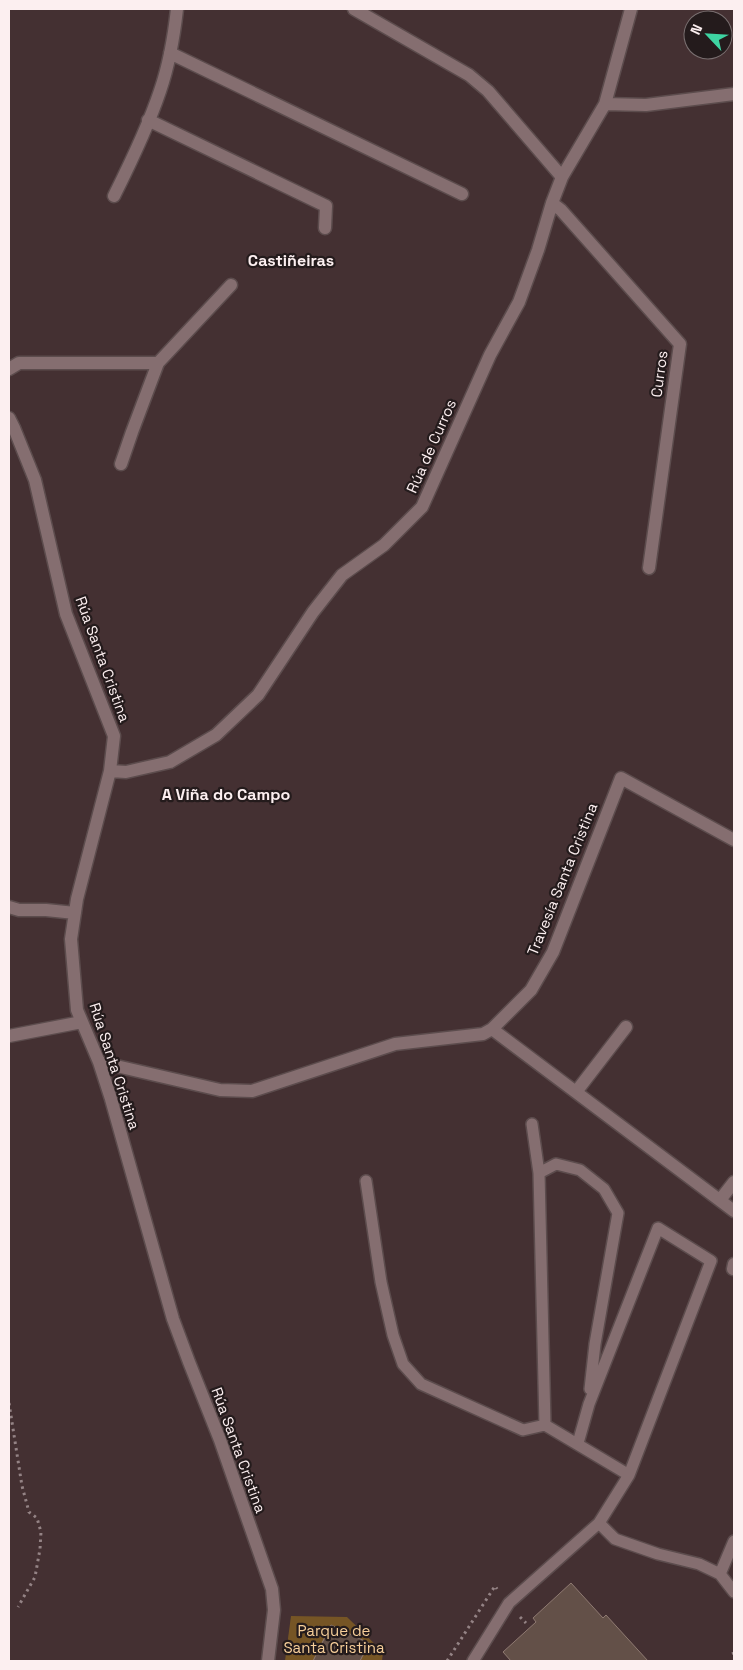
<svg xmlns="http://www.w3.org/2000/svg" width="743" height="1670" font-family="'Space Grotesk',sans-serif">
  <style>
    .green { fill: #765525 }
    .building { fill: #635048; stroke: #8f7a72 }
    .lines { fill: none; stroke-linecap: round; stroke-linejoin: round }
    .lane-casing { stroke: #5c4c4d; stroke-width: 14 }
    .street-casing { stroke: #5c4c4d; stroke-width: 15 }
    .path { stroke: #948385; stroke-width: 3; stroke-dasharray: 2.5 4; stroke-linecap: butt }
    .lane { stroke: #856e70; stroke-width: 11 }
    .street { stroke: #856e70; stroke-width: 12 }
    .labels { text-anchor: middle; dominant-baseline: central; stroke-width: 4.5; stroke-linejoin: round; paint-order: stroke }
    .street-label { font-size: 15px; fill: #fceff0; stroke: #241b1c }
    .park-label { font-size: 15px; fill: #f7cf9a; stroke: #241b1c }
    .neighbourhood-label { font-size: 16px; font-weight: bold; fill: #fceff0; stroke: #241b1c }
  </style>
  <rect width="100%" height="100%" fill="#443032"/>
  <path class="green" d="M291 1616 347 1617 383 1652 382 1661H285Z"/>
  <path class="building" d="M571 1583 603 1618 606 1615 648 1661H511L503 1652 536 1622 533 1618Z
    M331 1625 369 1643 360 1661H313Z"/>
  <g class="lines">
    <g class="lane-casing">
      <path id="lane" d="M532 1124 539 1173 545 1425 629 1475
        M539 1173 556 1164 580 1170 604 1189 618 1213 595 1344 590 1389
        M366 1181 381 1282 393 1335 403 1364 421 1384 523 1430 545 1425
        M599 1523 615 1539 658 1554 699 1564 720 1574 734 1592
        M720 1574 734 1541
        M473 1661 509 1603 599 1523 629 1475 711 1261 658 1228 589 1404 578 1443"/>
    </g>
    <g class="street-casing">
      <path id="street" d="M354 9 448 63 469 75 488 91 562 177
        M170 53 462 194
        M605 104 646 105 734 94
        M148 120 326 206 325 228
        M114 196C131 162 148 127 160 91 169 65 174 36 177 9
        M552 203 561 210 680 344 649 568
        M9 369 19 363H158L231 285
        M9 418 14 428 35 480 66 614 114 736 110 771 77 899 71 939 77 1010 99 1062 111 1099 173 1319 189 1362 220 1440 272 1589 274 1610 268 1661
        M121 464 132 432 158 363
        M110 771 126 772 170 762 216 735 258 695 313 612 342 575 384 545 422 507 490 355 519 302 538 250 552 203 562 177 605 104 631 9
        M9 907 19 910H46L75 913
        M492 1029 734 1211
        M9 1036 82 1022
        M99 1062 220 1090 252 1091 395 1044 483 1034 492 1029 531 990 553 952 621 778 734 840
        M576 1092 626 1027
        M720 1200 734 1182
        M733 1269 734 1264"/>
    </g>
    <path class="path" d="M9 1403 22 1486 29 1512 37 1518 41 1532 40 1549 35 1577 18 1607
      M520 1617 526 1623
      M733 1652 734 1656
      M447 1661 495 1586 497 1589"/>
    <use href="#lane" class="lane"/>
    <use href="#street" class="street"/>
  </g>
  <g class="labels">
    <g class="street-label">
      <text transform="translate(659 374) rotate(-82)">Curros</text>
      <text transform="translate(431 446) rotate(-66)">Rúa de Curros</text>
      <text transform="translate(103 659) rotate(70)">Rúa Santa Cristina</text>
      <text transform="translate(562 879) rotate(-68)">Travesía Santa Cristina</text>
      <text transform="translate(115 1066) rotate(72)">Rúa Santa Cristina</text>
      <text transform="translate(239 1450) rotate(70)">Rúa Santa Cristina</text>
    </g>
    <g class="park-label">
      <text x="334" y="1630">Parque de<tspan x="334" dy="17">Santa Cristina</tspan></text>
    </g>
    <g class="neighbourhood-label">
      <text x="291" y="260">Castiñeiras</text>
      <text x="226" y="794">A Viña do Campo</text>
    </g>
  </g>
  <rect width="743" height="1670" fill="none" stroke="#fceff0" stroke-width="20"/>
  <g transform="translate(708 35) rotate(295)"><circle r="24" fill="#241b1c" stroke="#7a7071"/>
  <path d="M0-4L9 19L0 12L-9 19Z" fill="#3ed4a2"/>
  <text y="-8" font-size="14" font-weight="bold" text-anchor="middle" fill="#fceff0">N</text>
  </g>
</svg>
